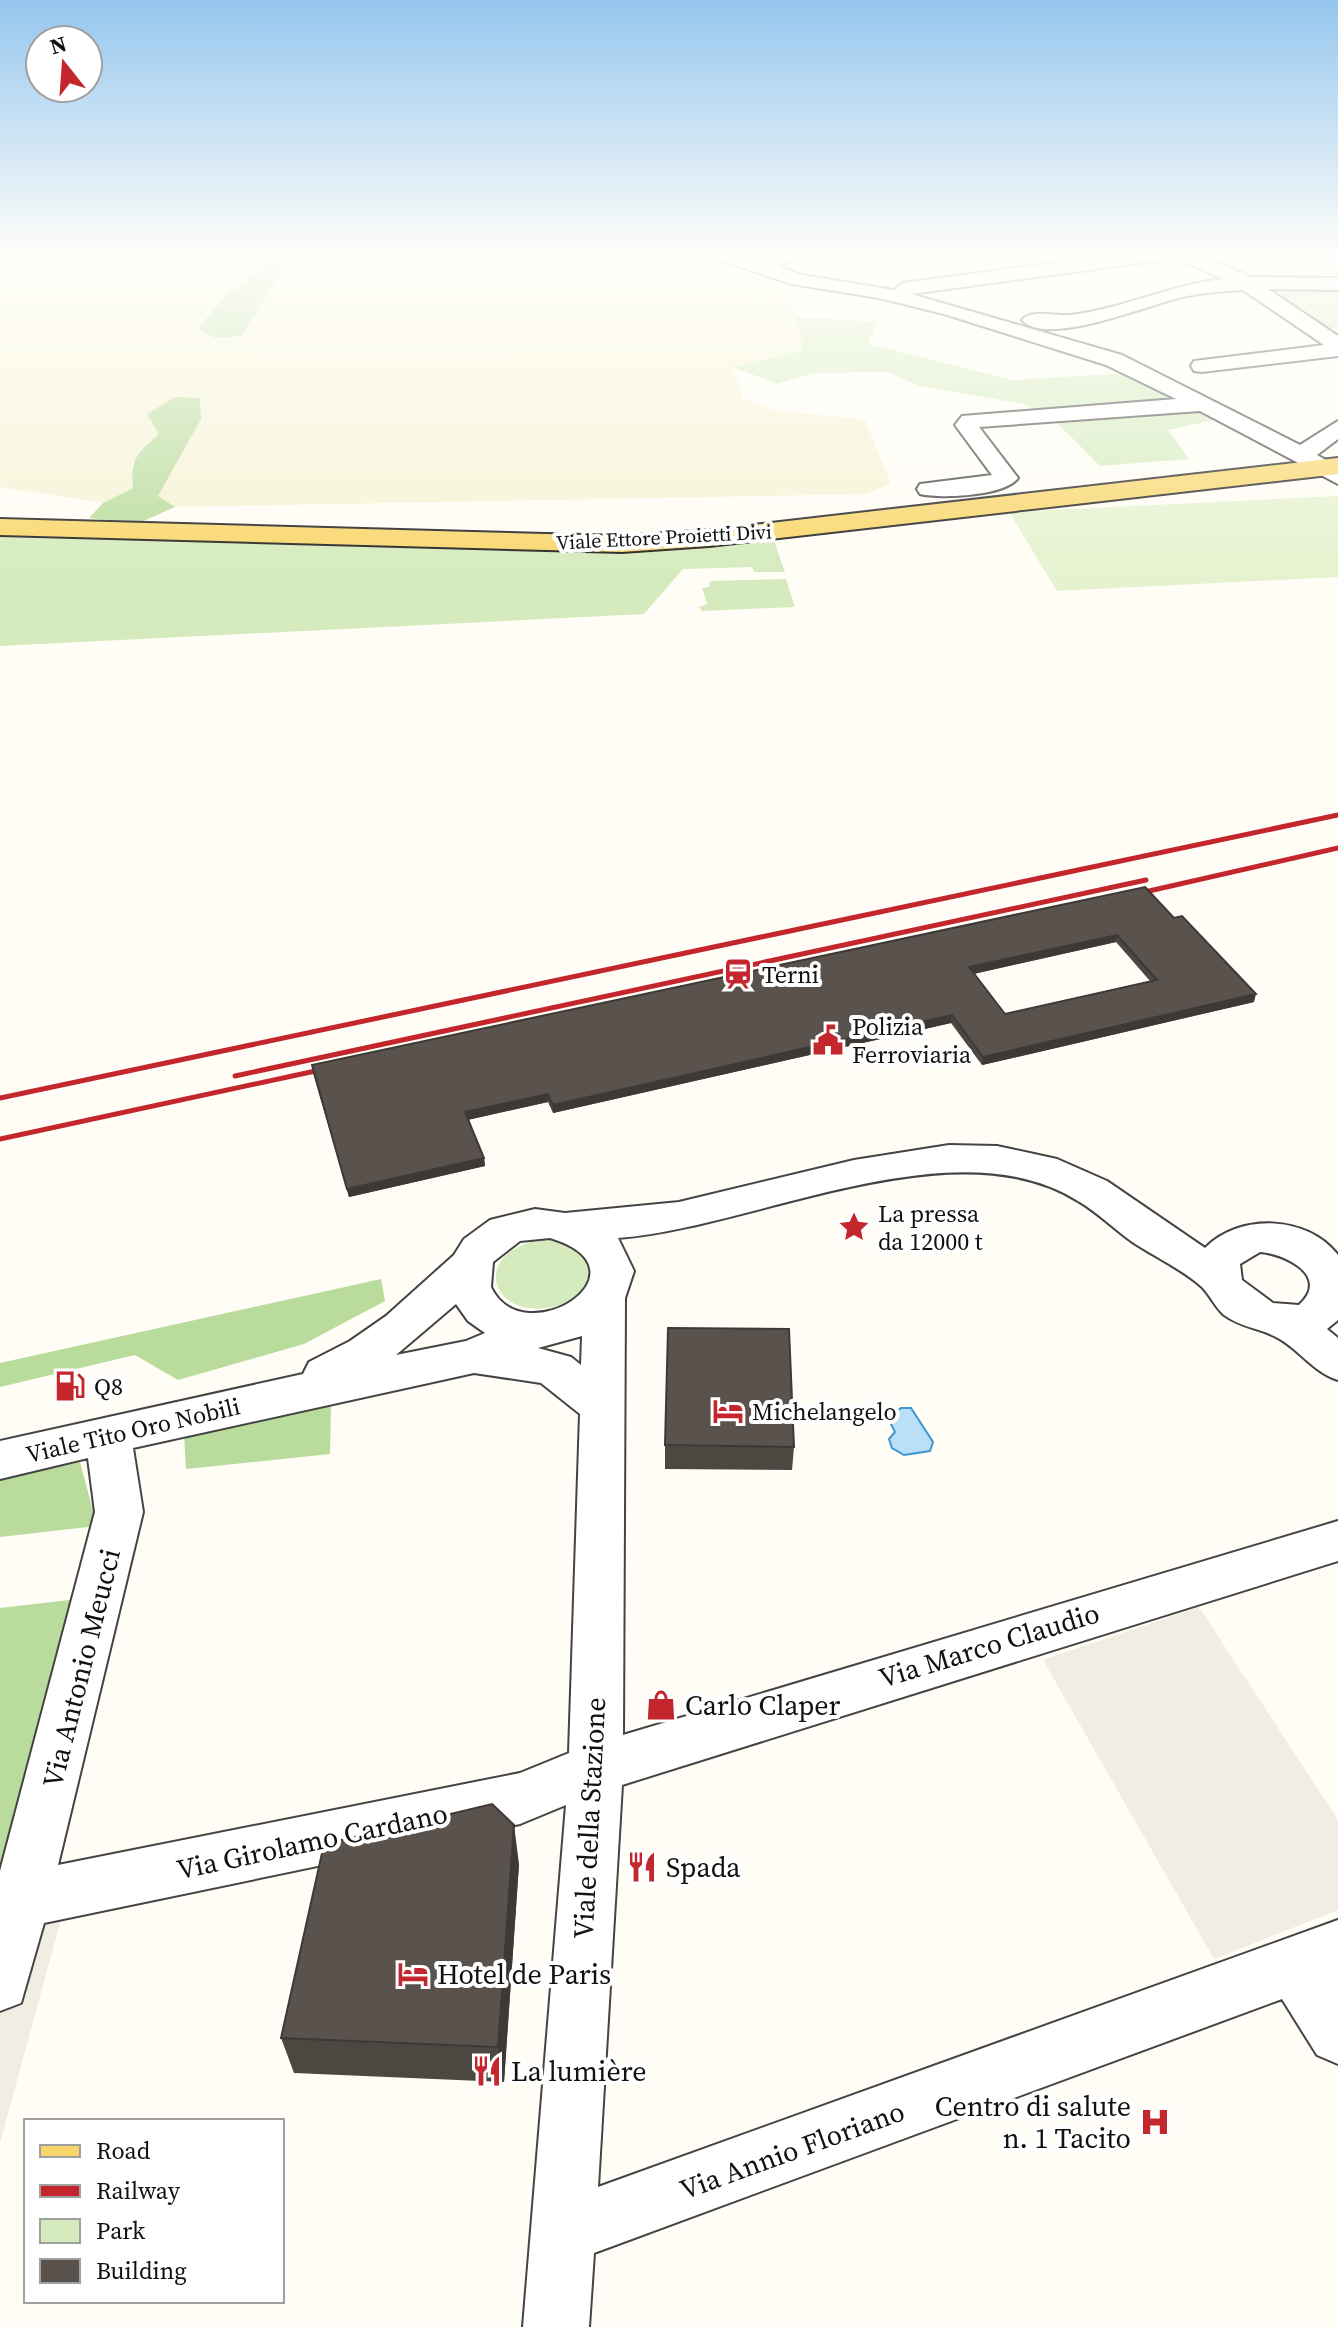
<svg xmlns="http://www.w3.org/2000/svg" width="1338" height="2327" font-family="'Source Serif 4',serif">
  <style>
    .farmland { fill: #f6f3d4 }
    .green { fill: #d5ebbd }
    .forest { fill: #b9dc9c }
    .pitch { fill: #e6f2cf }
    .plaza { fill: #f1ede2 }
    .water { fill: #b9e0f7; stroke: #3f96cf; stroke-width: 2 }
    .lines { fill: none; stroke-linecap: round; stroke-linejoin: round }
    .minor-casing { stroke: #444; stroke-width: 4 }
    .major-casing { stroke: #222; stroke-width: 4 }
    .minor { fill: #fff; fill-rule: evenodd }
    .major { fill: #f9d66b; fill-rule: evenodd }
    .rail { stroke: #c4262e; stroke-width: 5 }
    .wall { fill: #4d4742; fill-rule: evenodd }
    .shaded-wall { fill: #3f3936 }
    .building { fill: #5a524d; stroke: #3f3936; stroke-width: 2; fill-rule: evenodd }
    .labels { text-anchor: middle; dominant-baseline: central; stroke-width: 8; stroke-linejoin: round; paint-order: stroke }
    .far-street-label { font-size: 20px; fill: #111; stroke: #fff }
    .poi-label { font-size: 24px; fill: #111; stroke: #fff; text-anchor: start }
    .street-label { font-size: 24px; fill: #111; stroke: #fff }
    .near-street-label { font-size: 28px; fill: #111; stroke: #fff }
    .near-poi-label { font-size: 28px; fill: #111; stroke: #fff; text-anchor: start }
  </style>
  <rect width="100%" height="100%" fill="#fffdf5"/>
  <path class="farmland" d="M87 251H262L256 274 236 283 225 302 197 328 241 336 285 267 320 251H670L742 267 781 282 797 317 803 351 733 367 743 399 774 410 865 420 891 484 866 494 175 507 157 496 201 419 200 398 176 397 147 414 159 434 141 449 131 467 133 488 103 503 0 487V266L84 262Z"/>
  <path class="green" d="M0 251H87L84 262 0 266Z
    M1268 287 1338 289V328H1326Z
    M797 317 877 322 868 344 1013 380 1129 373 1214 420 1168 430 1189 459 1100 466 1055 421 1024 404 920 386 887 372 813 373 777 384 733 367 803 351Z
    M0 534 606 552 774 541 785 572H754L752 567 683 569 644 614 0 646Z
    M786 579 795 607 702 611 699 607 707 604 702 588 709 587 710 581Z
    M543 1239 573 1245 591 1263 585 1293C504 1344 454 1256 543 1239Z"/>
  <path class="forest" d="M262 251H320L285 267 241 336 215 338 197 328C217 309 231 286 256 274Z
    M175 397 200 398 201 419 158 496 175 507 139 523 89 518 103 503 133 488C130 459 137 453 159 434L147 414Z
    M381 1279 385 1301 304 1344 178 1380 135 1355 0 1387V1363Z
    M331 1405 330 1454 186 1469 184 1434Z
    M80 1462 97 1526 0 1537V1479Z
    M95 1597 37 1869 0 1863V1608Z"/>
  <path class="pitch" d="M1338 496V577L1057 591 1009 512Z"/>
  <path class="plaza" d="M1199 1607 1338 1820V1910L1214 1959 1043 1660Z
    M0 1871 74 1872 0 2143Z"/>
  <path class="water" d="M901 1408H911L933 1442 930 1451 904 1455 892 1448 889 1439 895 1432 888 1418Z"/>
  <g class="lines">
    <g class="minor-casing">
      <path id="minor" d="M692 251H728L756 259 788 251H822L776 266 802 275 894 290 903 283 1142 251H1193L1251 277 1338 278V290L1268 289 1338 336V356L1202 372 1194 371 1191 366 1194 361 1324 345 1243 290C1222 291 1202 293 1182 297 1151 304 1045 348 1022 320 1031 309 1055 316 1070 315 1122 309 1170 285 1223 279L1177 258 911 294 1122 355 1300 445 1338 421V439L1317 455 1338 467V484L1200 411 979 427 1018 478C1005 496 941 499 920 494L917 489 920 484 992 475 955 425 962 416 1176 399 1106 365 944 314 879 298 792 284Z
        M949 1145 997 1146 1057 1159 1107 1181 1205 1248C1239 1213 1307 1215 1338 1255V1320L1327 1329 1338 1338V1380C1312 1372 1298 1347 1274 1336 1258 1328 1240 1327 1224 1315 1215 1307 1210 1295 1202 1287 1182 1269 1153 1256 1131 1241 1113 1228 1097 1212 1078 1201 955 1123 753 1228 618 1238L634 1271 625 1298 623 1735 1338 1521V1561L622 1785 598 2187 1338 1920V2064L1317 2055 1282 1999 594 2253 589 2327H523L566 1805 520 1824 44 1923 21 2003 0 2011V1871L95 1512 88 1458 0 1479V1441L303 1374 309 1362 350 1341 386 1316 454 1255 464 1239 490 1220 535 1209 565 1213 679 1202 854 1160ZM550 1238C656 1270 524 1356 491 1287L493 1262 520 1241ZM1260 1252C1285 1254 1331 1276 1299 1305L1273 1303 1242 1280 1240 1264ZM456 1304 468 1321 485 1333 466 1341 396 1355ZM582 1336 581 1365 571 1357 538 1348ZM474 1373 541 1383 580 1414 569 1753 520 1773 58 1865 143 1512 133 1448Z"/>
    </g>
    <g class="major-casing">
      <path id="major" d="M1338 458V474L709 546 622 552 0 535V519L622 536 709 530Z"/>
    </g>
    <use href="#minor" class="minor"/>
    <use href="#major" class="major"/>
    <path class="rail" d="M1127 896 1338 848
      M235 1076 1146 880
      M0 1098 1338 815
      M0 1139 334 1067"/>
  </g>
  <path class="wall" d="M1174 918 1254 1002 982 1065 951 1023 553 1113 548 1102 468 1120 484 1158 485 1166 349 1197 313 1073 312 1065ZM1116 942 1150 981 1005 1014 974 974Z
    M665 1445 794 1447 792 1470 665 1469Z
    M519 1864 504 2082 294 2073 281 2038Z"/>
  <path class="shaded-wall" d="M1117 935 1116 942 968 975 969 967Z
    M1256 994 1254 1002 982 1065 983 1057Z
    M952 1015 951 1023 553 1113V1105Z
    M548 1094V1102L466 1120 465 1112Z
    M484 1158 485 1166 349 1197 347 1189Z
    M514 1825 519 1864 504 2082 498 2047Z"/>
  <path class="building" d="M1145 887 1174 918 1182 916 1256 994 983 1057 952 1015 553 1105 548 1094 465 1112 484 1158 347 1189 312 1065ZM1117 935 1157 980 1005 1014 969 967Z
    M668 1328 789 1329 794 1447 665 1445Z
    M492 1804 514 1825 498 2047 281 2038 324 1844Z"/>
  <linearGradient id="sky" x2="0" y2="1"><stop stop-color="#95c6ee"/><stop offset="0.44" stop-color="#fffefa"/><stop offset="1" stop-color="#fffefa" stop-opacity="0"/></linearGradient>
  <rect width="1338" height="577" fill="url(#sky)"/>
  <defs>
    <g id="station-bare" transform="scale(2.4)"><path d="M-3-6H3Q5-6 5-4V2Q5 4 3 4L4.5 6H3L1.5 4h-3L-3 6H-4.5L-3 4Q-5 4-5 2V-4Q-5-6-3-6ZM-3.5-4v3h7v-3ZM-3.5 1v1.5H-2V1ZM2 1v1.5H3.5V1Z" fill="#c4262e" stroke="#fff" stroke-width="2.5" paint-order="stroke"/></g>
    <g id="civic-bare" transform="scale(2.4)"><path d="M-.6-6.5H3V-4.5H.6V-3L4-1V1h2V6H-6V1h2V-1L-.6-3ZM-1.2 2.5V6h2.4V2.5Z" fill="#c4262e" stroke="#fff" stroke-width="2.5" paint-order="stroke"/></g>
    <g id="sight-bare" transform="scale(2.4)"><path d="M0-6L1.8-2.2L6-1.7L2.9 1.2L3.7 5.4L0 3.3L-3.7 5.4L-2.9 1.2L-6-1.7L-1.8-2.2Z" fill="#c4262e" stroke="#fff" stroke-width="2.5" paint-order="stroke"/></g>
    <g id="fuel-bare" transform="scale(2.4)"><path d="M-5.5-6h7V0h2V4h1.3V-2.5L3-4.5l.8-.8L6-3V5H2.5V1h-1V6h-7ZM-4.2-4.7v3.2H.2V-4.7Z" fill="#c4262e" stroke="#fff" stroke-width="2.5" paint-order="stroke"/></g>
    <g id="hotel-bare" transform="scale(2.4)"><path d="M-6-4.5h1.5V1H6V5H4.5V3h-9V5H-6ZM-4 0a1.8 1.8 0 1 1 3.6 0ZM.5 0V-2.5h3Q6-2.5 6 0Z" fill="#c4262e" stroke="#fff" stroke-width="2.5" paint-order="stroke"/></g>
    <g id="shop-bare" transform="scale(2.4)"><path d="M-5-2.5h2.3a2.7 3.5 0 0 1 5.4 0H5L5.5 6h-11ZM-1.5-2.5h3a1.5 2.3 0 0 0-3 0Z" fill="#c4262e" stroke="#fff" stroke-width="2.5" paint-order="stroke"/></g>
    <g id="restaurant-bare" transform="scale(2.4)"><path d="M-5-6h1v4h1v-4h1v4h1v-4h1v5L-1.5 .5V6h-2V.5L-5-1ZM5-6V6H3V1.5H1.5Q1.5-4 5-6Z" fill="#c4262e" stroke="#fff" stroke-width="2.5" paint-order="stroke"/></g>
    <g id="hospital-bare" transform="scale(2.4)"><path d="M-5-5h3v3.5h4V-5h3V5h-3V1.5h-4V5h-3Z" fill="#c4262e" stroke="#fff" stroke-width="2.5" paint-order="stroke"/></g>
  </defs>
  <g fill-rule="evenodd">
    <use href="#station-bare" x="738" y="974"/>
    <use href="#civic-bare" x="828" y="1040"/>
    <use href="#sight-bare" x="854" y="1227"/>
    <use href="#fuel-bare" x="70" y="1386"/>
    <use href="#hotel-bare" x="728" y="1411"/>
    <use href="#shop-bare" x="661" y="1705"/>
    <use href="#restaurant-bare" x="642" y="1867"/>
    <use href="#hotel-bare" x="413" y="1974"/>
    <use href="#restaurant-bare" x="487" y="2071"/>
    <use href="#hospital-bare" x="1155" y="2122"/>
  </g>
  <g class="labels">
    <g class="far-street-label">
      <text transform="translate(664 537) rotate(-3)">Viale Ettore Proietti Divi</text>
    </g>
    <g class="poi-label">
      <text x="762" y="974">Terni</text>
      <text x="852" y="1026">Polizia<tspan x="852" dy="28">Ferroviaria</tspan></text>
      <text x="878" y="1213">La pressa<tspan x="878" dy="28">da 12000 t</tspan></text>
      <text x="94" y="1386">Q8</text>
      <text x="752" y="1411">Michelangelo</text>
    </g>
    <g class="street-label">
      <text transform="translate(133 1430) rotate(-13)">Viale Tito Oro Nobili</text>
    </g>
    <g class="near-street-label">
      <text transform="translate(989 1645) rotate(-17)">Via Marco Claudio</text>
      <text transform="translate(81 1668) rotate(-76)">Via Antonio Meucci</text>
      <text transform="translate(589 1818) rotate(-87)">Viale della Stazione</text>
      <text transform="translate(312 1841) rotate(-12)">Via Girolamo Cardano</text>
      <text transform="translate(792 2150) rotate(-20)">Via Annio Floriano</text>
    </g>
    <g class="near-poi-label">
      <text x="685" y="1705">Carlo Claper</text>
      <text x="666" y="1867">Spada</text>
      <text x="437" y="1974">Hotel de Paris</text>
      <text x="511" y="2071">La lumière</text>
      <text x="1131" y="2106" text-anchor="end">Centro di salute<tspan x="1131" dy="32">n. 1 Tacito</tspan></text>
    </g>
  </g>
  <rect x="24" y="2119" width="260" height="184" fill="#ffffff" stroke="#a0a0a0" stroke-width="2"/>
  <rect x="40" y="2145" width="40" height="12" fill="#f9d66b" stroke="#a0a0a0" stroke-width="2"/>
  <text x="96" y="2159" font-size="24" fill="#111111">Road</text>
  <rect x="40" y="2185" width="40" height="12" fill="#c4262e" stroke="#a0a0a0" stroke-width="2"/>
  <text x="96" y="2199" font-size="24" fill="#111111">Railway</text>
  <rect x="40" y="2219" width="40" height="24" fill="#d5ebbd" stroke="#a0a0a0" stroke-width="2"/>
  <text x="96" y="2239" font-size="24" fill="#111111">Park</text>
  <rect x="40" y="2259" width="40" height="24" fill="#5a524d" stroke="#a0a0a0" stroke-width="2"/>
  <text x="96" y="2279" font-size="24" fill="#111111">Building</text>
  <g transform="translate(64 64) rotate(343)"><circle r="38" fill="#ffffff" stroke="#a0a0a0" stroke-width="2"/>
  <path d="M0-6L14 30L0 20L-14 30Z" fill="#c4262e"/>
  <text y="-12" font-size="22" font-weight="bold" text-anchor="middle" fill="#111111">N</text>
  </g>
</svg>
